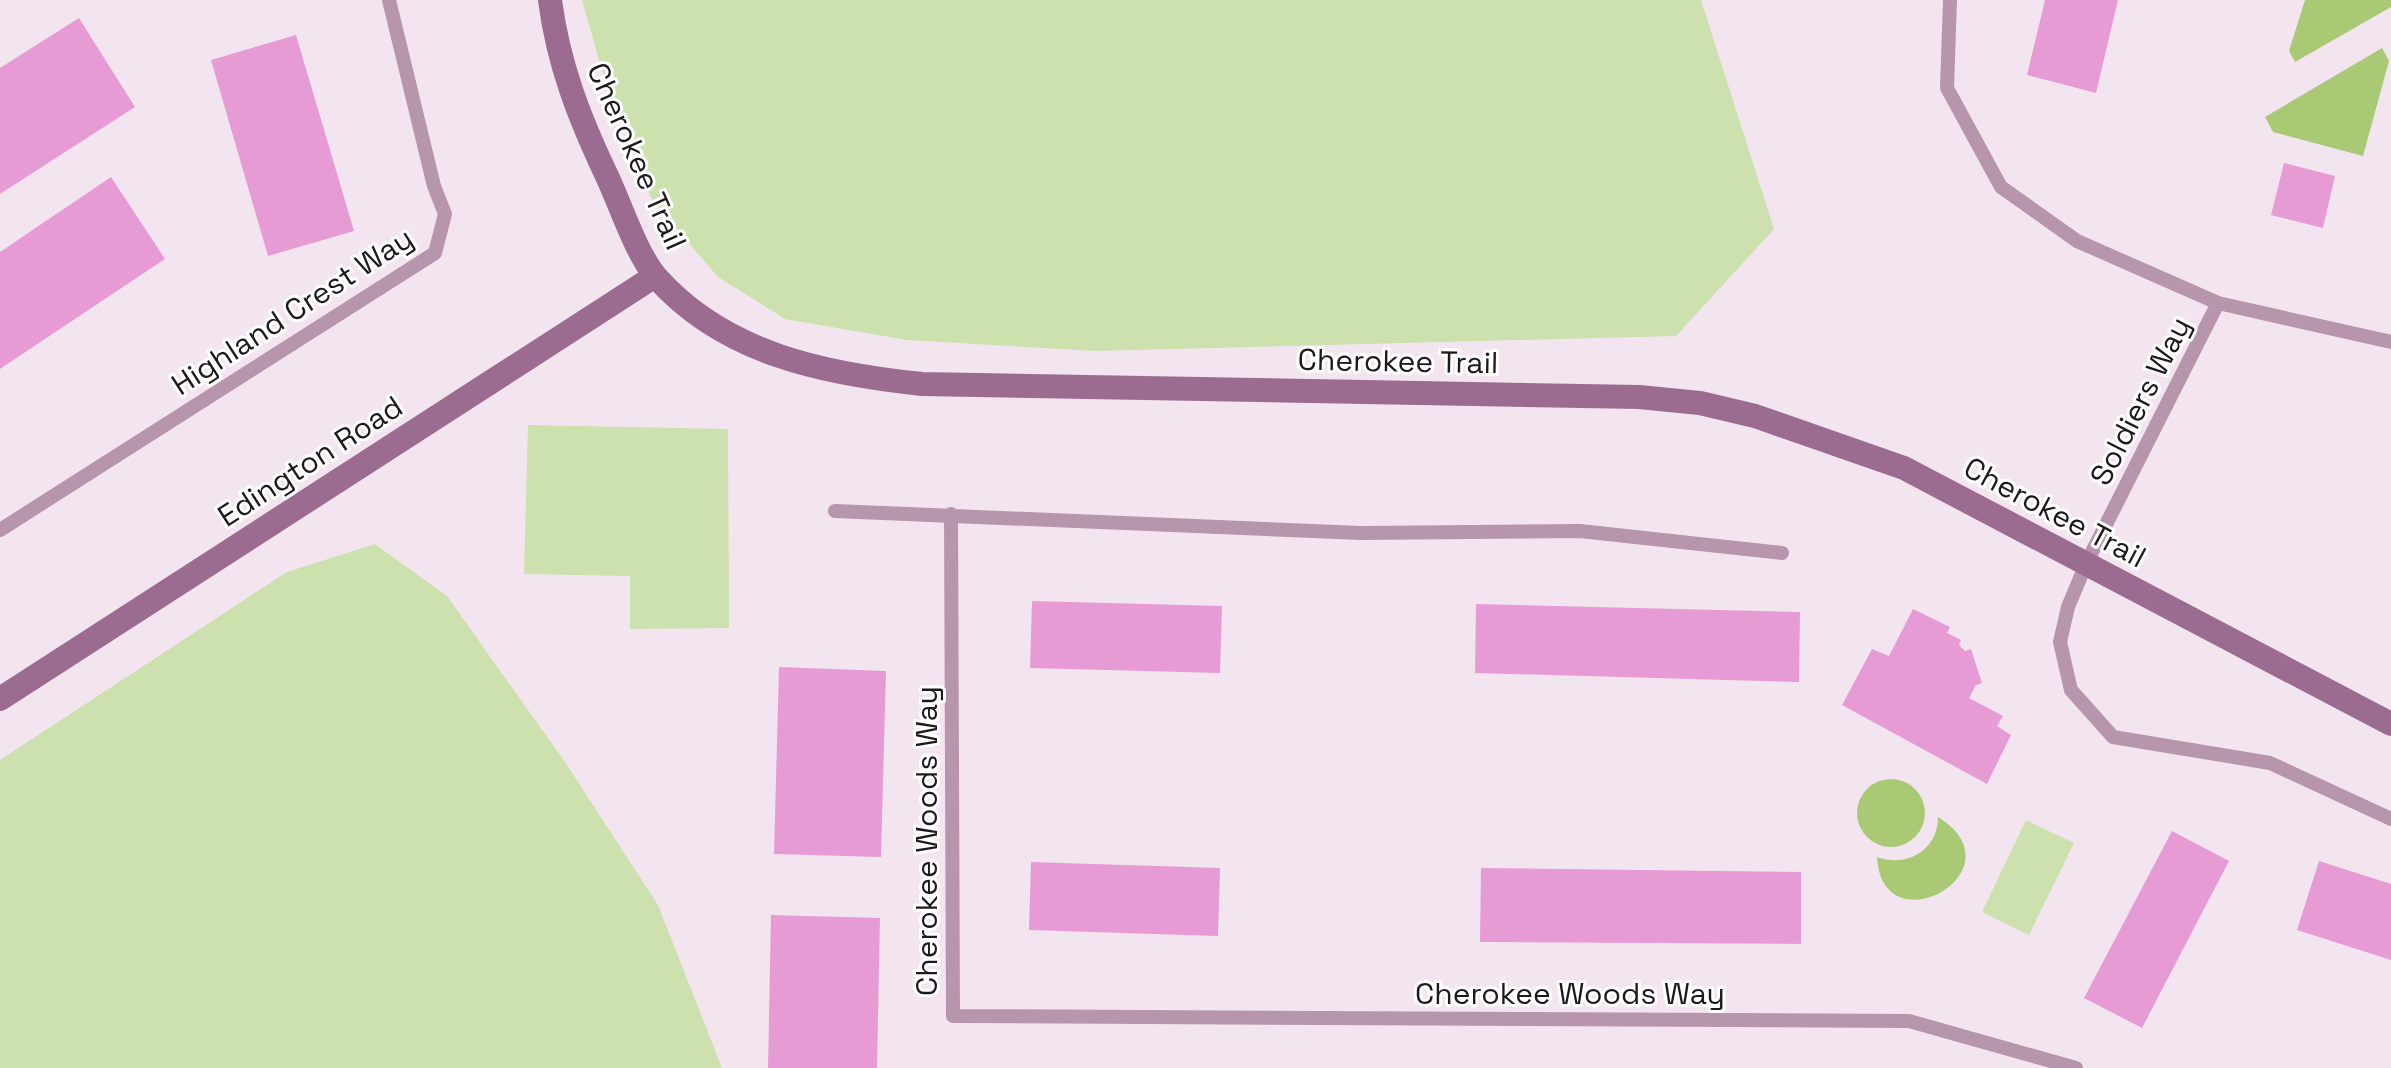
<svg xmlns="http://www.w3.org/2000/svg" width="2391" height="1068" font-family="'Space Grotesk',sans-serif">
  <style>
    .green { fill: #cce1ae }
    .water { fill: #aac975 }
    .building { fill: #e79bd4 }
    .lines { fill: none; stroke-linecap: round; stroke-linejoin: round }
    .lane { stroke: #b795ad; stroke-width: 14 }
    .secondary { stroke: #9c6c90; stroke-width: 24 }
    .labels { text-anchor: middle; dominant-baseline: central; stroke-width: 6; stroke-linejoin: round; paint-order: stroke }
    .street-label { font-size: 30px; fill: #1d181c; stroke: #fff }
  </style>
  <rect width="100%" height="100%" fill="#f3e5ef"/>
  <path class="green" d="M582 0H1701L1774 229 1676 336 1095 351 907 340 785 319 718 277 652 200 605 81Z
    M528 425 728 429 729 628 630 629V576L524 574Z
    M375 544 447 596 565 762 658 905 722 1068H0V760L287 572Z
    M2026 820 2074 843 2029 935 1982 912Z"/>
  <path class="water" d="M2305 0H2391V7L2295 62 2289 51Z
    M2382 48 2389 61 2363 156 2273 132 2265 117Z
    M1857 813a34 34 0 1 1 68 0a34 34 0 1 1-68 0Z
    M1938 817C2024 870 1882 950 1877 857 1907 868 1938 850 1938 817Z"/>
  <path class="building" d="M2045 0H2118L2096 93 2027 75Z
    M79 18 135 107 0 194V68Z
    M296 35 354 231 268 256 211 60Z
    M2284 163 2335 176 2323 228 2271 215Z
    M111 177 165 259 0 369V252Z
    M1032 601 1222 606 1220 673 1030 668Z
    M1476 604 1800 612 1799 682 1475 673Z
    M1913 609 1950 627 1947 633 1961 640 1959 645 1965 651 1971 649 1982 683 1976 685 1969 698 2003 716 1997 726 2011 735 1987 784 1842 705 1872 649 1889 656Z
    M779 667 886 671 881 857 774 854Z
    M2172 831 2229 861 2142 1028 2084 998Z
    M2319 861 2391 884V960L2297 930Z
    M1031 862 1220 868 1218 936 1029 930Z
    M1481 868 1801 872V944L1480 942Z
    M771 915 880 918 877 1068H768Z"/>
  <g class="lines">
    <path class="lane" d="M1950 0 1947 88 2001 187 2077 241 2218 303 2391 342
      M2218 303 2086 564 2068 607 2060 642 2071 690 2113 737 2270 763 2391 819
      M835 511 1361 533 1580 531 1782 553
      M951 514 953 1016 1909 1021 2076 1068
      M0 530 435 253 445 214 434 186 389 0"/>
    <path class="secondary" d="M550 0C558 63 579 117 606 174 620 203 636 254 657 278 725 354 825 374 922 384L1639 397 1700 403 1755 416 1904 468 2391 724
      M0 699 655 276"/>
  </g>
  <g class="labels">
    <g class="street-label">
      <text transform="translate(637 156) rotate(66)">Cherokee Trail</text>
      <text transform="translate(292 311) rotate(-33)">Highland Crest Way</text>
      <text transform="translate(1398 361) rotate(1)">Cherokee Trail</text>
      <text transform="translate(2140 401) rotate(-63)">Soldiers Way</text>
      <text transform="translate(310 461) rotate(-33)">Edington Road</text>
      <text transform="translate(2055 512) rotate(28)">Cherokee Trail</text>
      <text transform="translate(926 841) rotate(-90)">Cherokee Woods Way</text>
      <text x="1570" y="993">Cherokee Woods Way</text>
    </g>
  </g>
</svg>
